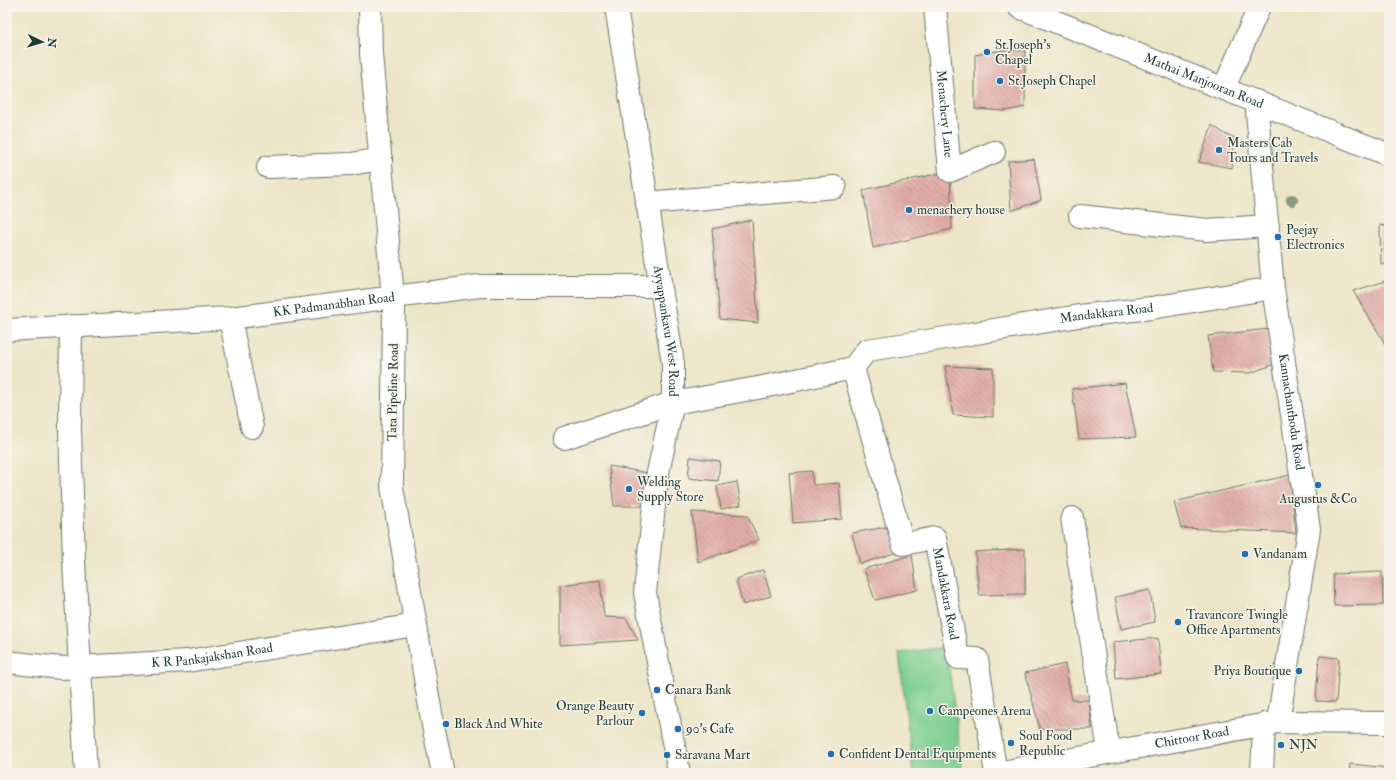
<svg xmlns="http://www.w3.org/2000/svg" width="1396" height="780" font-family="'IM FELL Double Pica',serif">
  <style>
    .garden { fill: #7ecf91; stroke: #4e8662 }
    .building { fill: url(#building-back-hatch) }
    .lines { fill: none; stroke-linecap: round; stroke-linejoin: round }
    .minor-casing { stroke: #677867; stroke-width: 24 }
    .major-casing { stroke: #677867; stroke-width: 24 }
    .minor { stroke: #fff; stroke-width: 22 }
    .major { stroke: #fff; stroke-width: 22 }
    .tree { fill: #869981 }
    .poi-dot { fill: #1f6fb2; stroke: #f7f3e8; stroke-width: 1.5 }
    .labels { text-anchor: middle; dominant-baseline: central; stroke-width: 3; stroke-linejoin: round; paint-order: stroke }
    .poi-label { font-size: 13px; fill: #1f3d34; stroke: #f7f3e8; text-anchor: start }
    .street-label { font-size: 13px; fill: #1f3d34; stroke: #f7f3e8 }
  </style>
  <defs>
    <pattern id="building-back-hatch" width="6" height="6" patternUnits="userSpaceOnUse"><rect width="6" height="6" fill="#e2ada9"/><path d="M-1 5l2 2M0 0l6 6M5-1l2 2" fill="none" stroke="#b78e8a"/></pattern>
  </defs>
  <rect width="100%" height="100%" fill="#f7f3e8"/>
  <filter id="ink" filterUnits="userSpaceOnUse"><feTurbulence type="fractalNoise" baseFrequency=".025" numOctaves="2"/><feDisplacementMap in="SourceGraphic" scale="8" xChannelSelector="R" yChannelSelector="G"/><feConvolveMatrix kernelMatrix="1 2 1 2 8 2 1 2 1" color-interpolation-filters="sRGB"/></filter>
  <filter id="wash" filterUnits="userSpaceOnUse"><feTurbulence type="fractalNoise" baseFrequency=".012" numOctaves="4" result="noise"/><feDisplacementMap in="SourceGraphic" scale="16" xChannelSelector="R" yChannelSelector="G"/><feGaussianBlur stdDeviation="0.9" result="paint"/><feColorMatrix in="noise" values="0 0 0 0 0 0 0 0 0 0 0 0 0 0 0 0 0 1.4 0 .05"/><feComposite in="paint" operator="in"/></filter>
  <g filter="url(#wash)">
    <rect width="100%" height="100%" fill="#ece5c7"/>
    <path class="garden" d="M946 647 963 769 938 773H913L899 653Z"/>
    <g id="blocks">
      <path class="building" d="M1002 50 1025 51V107L1005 111 975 109V55Z
        M1212 125 1225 134 1235 138 1232 168 1199 162Z
        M1034 159 1041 200 1011 211 1008 161Z
        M950 171 952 229 873 248 863 190Z
        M752 220 758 323 720 319 712 229Z
        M1380 225 1389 227V264H1381Z
        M1389 280V355L1383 340 1353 291Z
        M1268 329 1275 364 1250 373 1213 372 1208 336Z
        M945 366 993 368V417L953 415Z
        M1125 383 1136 437 1079 439 1072 389Z
        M690 457 720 461 718 481 688 478Z
        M609 466 648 473 644 506H614Z
        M812 471 813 485 839 483 842 519 793 523 789 473Z
        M1290 475 1296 533 1181 528 1174 502Z
        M737 482 741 505 721 509 717 486Z
        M692 512 747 515 759 540 698 562Z
        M909 523 907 549 860 564 852 533Z
        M1025 549V594L979 595 975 552Z
        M912 555 917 590 875 600 864 569Z
        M763 570 771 596 743 605 736 579Z
        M1382 572 1383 605 1334 606 1333 574Z
        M600 580 604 617 626 618 638 640 560 645V585Z
        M1150 590 1155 622 1121 629 1115 597Z
        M1158 638 1161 674 1116 679 1113 642Z
        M1319 656 1339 658 1336 702 1316 701Z
        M1065 664 1072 700H1089L1092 729H1040L1025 673Z
        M1350 764 1389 768V773H1349Z"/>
    </g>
  </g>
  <g filter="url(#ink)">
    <use href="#blocks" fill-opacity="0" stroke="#677867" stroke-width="1"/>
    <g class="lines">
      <g class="minor-casing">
        <g id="minor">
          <path d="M370 7 371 54 394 309 392 487 433 725 443 773"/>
          <path id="s1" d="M616 7 673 363V403L657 477 645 593 679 773"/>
          <path id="s2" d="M935 7 950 171 994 152"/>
          <path id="s3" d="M1019 7 1389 155"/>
          <path d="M1224 88 1259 7"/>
          <path id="s4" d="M1256 101 1273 288 1309 529 1278 722"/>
          <path d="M268 167 351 164 381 159"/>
          <path d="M647 203 835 187"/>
          <path d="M1080 216 1207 230 1268 226"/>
          <path d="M230 318 252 427"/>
          <path d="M71 326 70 427 74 562 86 773"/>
          <path id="s5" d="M7 330 230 318 480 286H660"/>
          <path id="s6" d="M853 368 903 544 935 538 958 658 977 659 996 773"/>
          <path id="s7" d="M564 438 673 403 763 387 853 368 867 350 927 341 1079 316 1151 308 1273 288"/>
          <path d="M1072 518 1109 752"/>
          <path id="s8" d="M7 662 61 668 187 661 416 625"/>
          <path d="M1262 773 1264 724"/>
        </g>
      </g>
      <g class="major-casing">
        <g id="major">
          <path id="s9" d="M996 773 1278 722 1389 723"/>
        </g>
      </g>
      <use href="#minor" class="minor"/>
      <use href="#major" class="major"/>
    </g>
    <circle class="tree" cx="1292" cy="200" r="6"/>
  </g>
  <g class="poi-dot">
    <circle cx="987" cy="52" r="4"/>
    <circle cx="1000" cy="81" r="4"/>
    <circle cx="1219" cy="150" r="4"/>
    <circle cx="909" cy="210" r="4"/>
    <circle cx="1278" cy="237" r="4"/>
    <circle cx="1318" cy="485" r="4"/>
    <circle cx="629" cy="489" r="4"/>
    <circle cx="1245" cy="554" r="4"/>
    <circle cx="1178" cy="622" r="4"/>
    <circle cx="1299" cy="671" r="4"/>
    <circle cx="657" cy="690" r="4"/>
    <circle cx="930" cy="711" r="4"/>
    <circle cx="642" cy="713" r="4"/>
    <circle cx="446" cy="724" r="4"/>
    <circle cx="678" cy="729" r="4"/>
    <circle cx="1011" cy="743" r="4"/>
    <circle cx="1281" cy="745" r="4"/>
    <circle cx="831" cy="754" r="4"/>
    <circle cx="667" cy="755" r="4"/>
  </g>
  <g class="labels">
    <g class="poi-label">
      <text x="995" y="45">St.Joseph's<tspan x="995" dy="15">Chapel</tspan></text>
      <text x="1008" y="81">St.Joseph Chapel</text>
      <text x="1227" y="143">Masters Cab<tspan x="1227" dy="15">Tours and Travels</tspan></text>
      <text x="917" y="210">menachery house</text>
      <text x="1286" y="230">Peejay<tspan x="1286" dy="15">Electronics</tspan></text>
      <text x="637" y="482">Welding<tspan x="637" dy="15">Supply Store</tspan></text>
      <text x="1318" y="499" text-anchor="middle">Augustus &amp;Co</text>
      <text x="1253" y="554">Vandanam</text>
      <text x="1186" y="615">Travancore Twingle<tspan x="1186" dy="15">Office Apartments</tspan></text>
      <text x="1291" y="671" text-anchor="end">Priya Boutique</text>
      <text x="665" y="690">Canara Bank</text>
      <text x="634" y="706" text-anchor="end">Orange Beauty<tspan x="634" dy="15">Parlour</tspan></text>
      <text x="938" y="711">Campeones Arena</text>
      <text x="454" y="724">Black And White</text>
      <text x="686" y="729">90's Cafe</text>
      <text x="1019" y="736">Soul Food<tspan x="1019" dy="15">Republic</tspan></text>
      <text x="1289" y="745">NJN</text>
      <text x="839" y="754">Confident Dental Equipments</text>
      <text x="675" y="755">Saravana Mart</text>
    </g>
    <g class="street-label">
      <text stroke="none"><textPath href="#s3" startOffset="199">Mathai Manjooran Road</textPath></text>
      <text stroke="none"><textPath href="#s2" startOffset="107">Menachery Lane</textPath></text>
      <text stroke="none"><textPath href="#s5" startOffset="328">KK Padmanabhan Road</textPath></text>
      <text stroke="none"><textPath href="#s7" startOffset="563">Mandakkara Road</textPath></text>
      <text stroke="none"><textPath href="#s1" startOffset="328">Ayyappankavu West Road</textPath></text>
      <text transform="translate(393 392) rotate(-89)">Tata Pipeline Road</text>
      <text stroke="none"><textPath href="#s4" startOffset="313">Kannachanthodu Road</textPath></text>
      <text stroke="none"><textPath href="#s6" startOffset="272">Mandakkara Road</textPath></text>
      <text stroke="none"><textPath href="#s8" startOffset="206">K R Pankajakshan Road</textPath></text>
      <text stroke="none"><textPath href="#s9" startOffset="199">Chittoor Road</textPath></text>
    </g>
  </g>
  <rect width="1396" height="780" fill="none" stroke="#f7f3e8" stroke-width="24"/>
  <g transform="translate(42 42) rotate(95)" stroke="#f7f3e8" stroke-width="3" paint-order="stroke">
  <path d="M0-3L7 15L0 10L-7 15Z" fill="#1f3d34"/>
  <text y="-6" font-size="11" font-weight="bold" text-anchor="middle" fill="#1f3d34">N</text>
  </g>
</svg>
